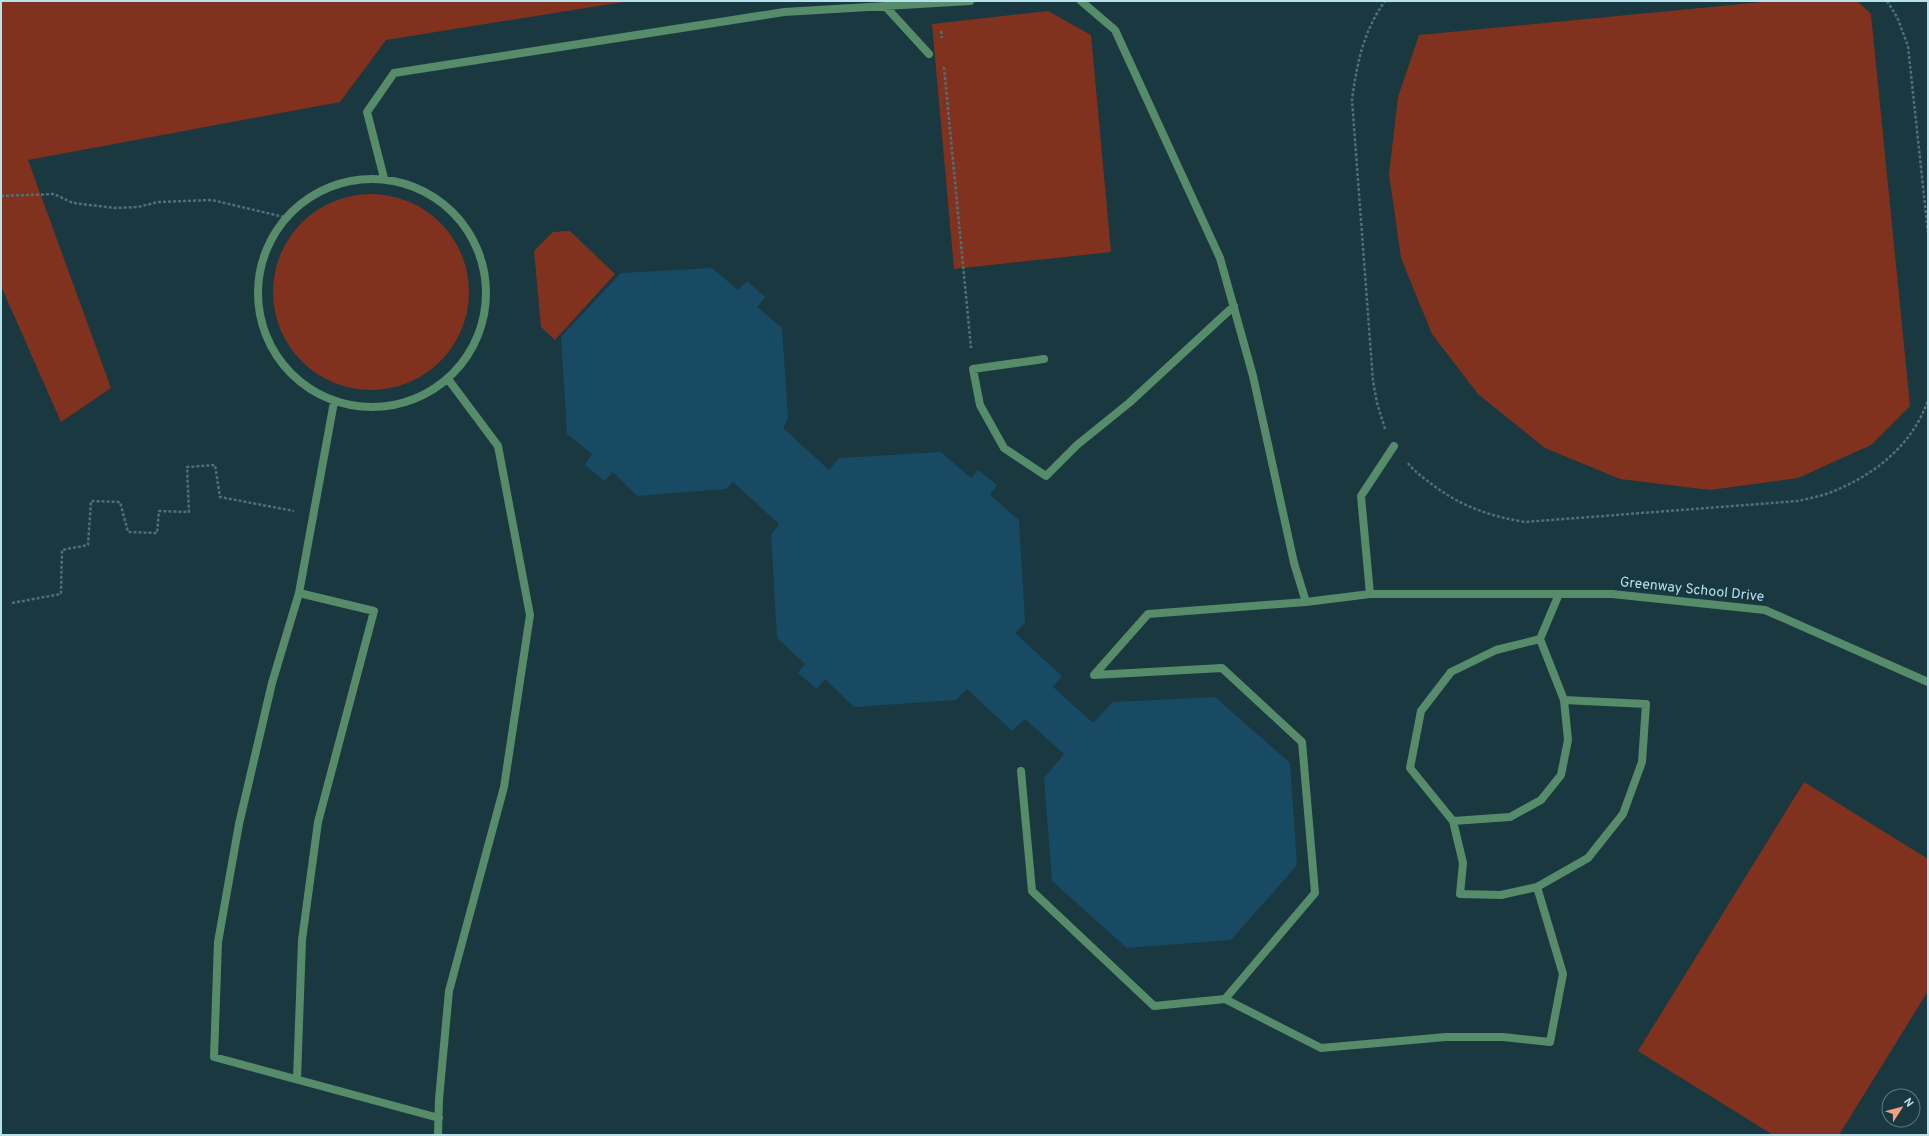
<svg xmlns="http://www.w3.org/2000/svg" width="1929" height="1136" font-family="Overpass,sans-serif">
  <style>
    .green { fill: #80321e }
    .building { fill: #184a64 }
    .lines { fill: none; stroke-linecap: round; stroke-linejoin: round }
    .path { stroke: #4d7079; stroke-width: 2.5; stroke-dasharray: 3 2; stroke-linecap: butt }
    .service { stroke: #568c6a; stroke-width: 8 }
    .labels { text-anchor: middle; dominant-baseline: central; stroke-width: 3; stroke-linejoin: round; paint-order: stroke }
    .street-label { font-size: 14px; fill: #b6e2ee; stroke: #19383f }
  </style>
  <rect width="100%" height="100%" fill="#19383f"/>
  <path class="green" d="M1 1H629L386 40 340 102 28 160 111 388 61 422 1 286Z
    M1773 1H1857L1871 14 1910 406 1871 445 1798 478 1710 490 1620 479 1545 448 1478 394 1432 334 1401 258 1389 174 1398 97 1419 35Z
    M1048 11 1091 35 1111 252 954 269 932 24Z
    M273 292a98 98 0 1 1 196 0a98 98 0 1 1-196 0Z
    M570 231 615 274 555 340 541 327 534 251 553 232Z
    M1804 782 1928 859V991L1839 1135H1773L1638 1051Z"/>
  <path class="building" d="M712 268 738 290 747 281 765 297 757 307 782 328 788 419 783 428 829 470 839 458 941 452 971 478 978 470 997 485 990 495 1019 520 1025 623 1015 633 1062 676 1053 687 1093 723 1113 702 1215 697 1290 763 1297 865 1231 940 1127 948 1052 881 1044 778 1064 754 1025 719 1012 731 967 689 956 700 854 707 825 679 817 689 798 673 805 664 777 638 771 535 779 524 733 482 726 489 637 496 613 472 604 481 585 465 592 454 567 434 561 337 621 273Z"/>
  <g class="lines">
    <path class="path" d="M1887 1 1897 17 1908 46 1928 233
      M941 31 942 38
      M944 67 971 348
      M1 196 54 194 73 203 115 208 138 207 158 202 212 200 284 217
      M1385 429 1377 403 1373 381 1352 100C1357 63 1363 32 1385 1
      M1408 463C1413 470 1421 476 1429 482 1458 505 1488 516 1525 522L1798 501C1810 498 1823 496 1834 491 1876 474 1913 444 1928 400
      M12 603 61 594 62 550 88 545 91 501 120 502 128 532 157 533 159 511 189 512 187 467 215 465 220 497 294 511"/>
    <path class="service" d="M1081 1 1115 30 1220 258 1253 376 1294 563 1306 602 1370 594H1612L1765 610 1928 682
      M885 6 929 54
      M384 178 367 112 394 73 784 12 970 1
      M258 293a114 114 0 1 1 228 0a114 114 0 1 1-228 0Z
      M1044 359 973 369 980 405 1004 448 1046 476 1077 445 1129 403 1234 306
      M299 593 334 402
      M1370 594 1361 496 1394 446
      M1540 639 1496 650 1451 672 1421 711 1410 768 1453 821 1463 863 1460 894 1501 895 1537 887 1588 858 1623 814 1642 762 1646 704 1564 700 1540 639 1559 594
      M1021 771 1032 891 1154 1006 1225 999 1315 893 1302 742 1222 668 1094 675 1148 614 1306 602
      M1453 821 1510 817 1541 800 1561 775 1568 740 1564 700
      M1225 999 1321 1048 1446 1037H1503L1550 1042 1563 974 1537 887
      M297 1079 302 940 318 822 374 611 299 593 272 683 239 824 218 942 214 1057 439 1118
      M438 1135 439 1099 449 991 504 787 530 615 498 446 448 379"/>
  </g>
  <g class="labels">
    <g class="street-label">
      <text transform="translate(1692 590) rotate(6)">Greenway School Drive</text>
    </g>
  </g>
  <rect width="1929" height="1136" fill="none" stroke="#b6e2ee" stroke-width="4"/>
  <g transform="translate(1901 1108) rotate(54)"><circle r="19" fill="#19383f" stroke="#587c85"/>
  <path d="M0-3L7 15L0 10L-7 15Z" fill="#f49e88"/>
  <text y="-6" font-size="11" font-weight="bold" text-anchor="middle" fill="#b6e2ee">N</text>
  </g>
</svg>
